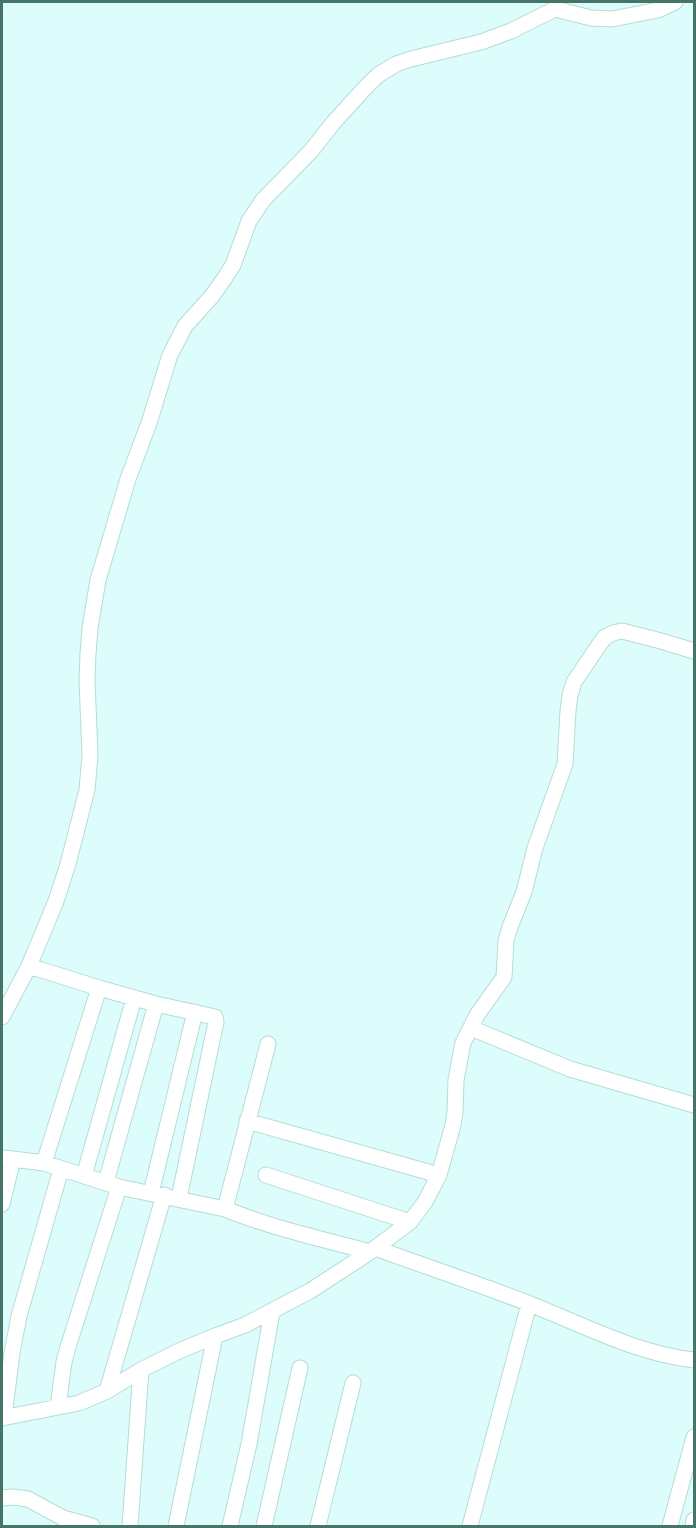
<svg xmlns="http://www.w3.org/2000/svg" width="696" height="1528" font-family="Poppins,sans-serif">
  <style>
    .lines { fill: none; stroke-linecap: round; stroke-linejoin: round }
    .minor-casing { stroke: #b4dcd7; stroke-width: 17 }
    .minor { stroke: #fff; stroke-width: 15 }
  </style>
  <rect width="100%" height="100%" fill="#ddfdfd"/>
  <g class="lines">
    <g class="minor-casing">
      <path id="minor" d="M29 966 99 988 156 1004 215 1017 216 1022 179 1198
        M2 1017 29 966 56 901 68 864 87 790 90 755 87 680 88 654 90 628 98 580 128 479 149 423 170 355 185 326 212 296 224 279 233 265 249 221 263 200 311 151 334 122 364 89 378 75 396 64 411 59 481 42 511 31 555 9 591 18 612 19 658 10 675 2
        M471 1028 570 1069 694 1105
        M247 1121 439 1175
        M2 1158 13 1159 44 1163 119 1187 225 1209C272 1228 322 1239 370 1252
        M44 1163 99 988
        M266 1175 410 1222
        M84 1176 134 998
        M106 1182 156 1004
        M151 1193 195 1012
        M2 1204 13 1159
        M225 1209 268 1044
        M375 1248C427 1267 479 1284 530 1304 583 1325 638 1354 694 1360
        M107 1391 164 1195
        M58 1407 64 1362 68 1347 119 1187
        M4 1416 12 1353 19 1316 61 1169
        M2 1418 79 1403 107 1391 141 1370 179 1351 215 1336 245 1325 310 1291 370 1252 410 1222 425 1202 439 1175 453 1125 455 1112 456 1080 463 1043 477 1015 504 977 506 941 510 927 524 892 535 848 565 764 568 711 570 695 574 682 599 645 605 637 613 633 622 631 661 641 694 651
        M2 1498 13 1497 28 1499 63 1518 92 1526
        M130 1526 141 1370
        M176 1526 215 1336
        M230 1526 249 1444 272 1312
        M264 1526 300 1368
        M318 1526 353 1383
        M470 1526 529 1304
        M670 1526 694 1437
        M693 1526 694 1520"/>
    </g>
    <use href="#minor" class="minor"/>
  </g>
  <rect width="696" height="1528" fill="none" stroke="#457468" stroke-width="6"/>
</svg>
